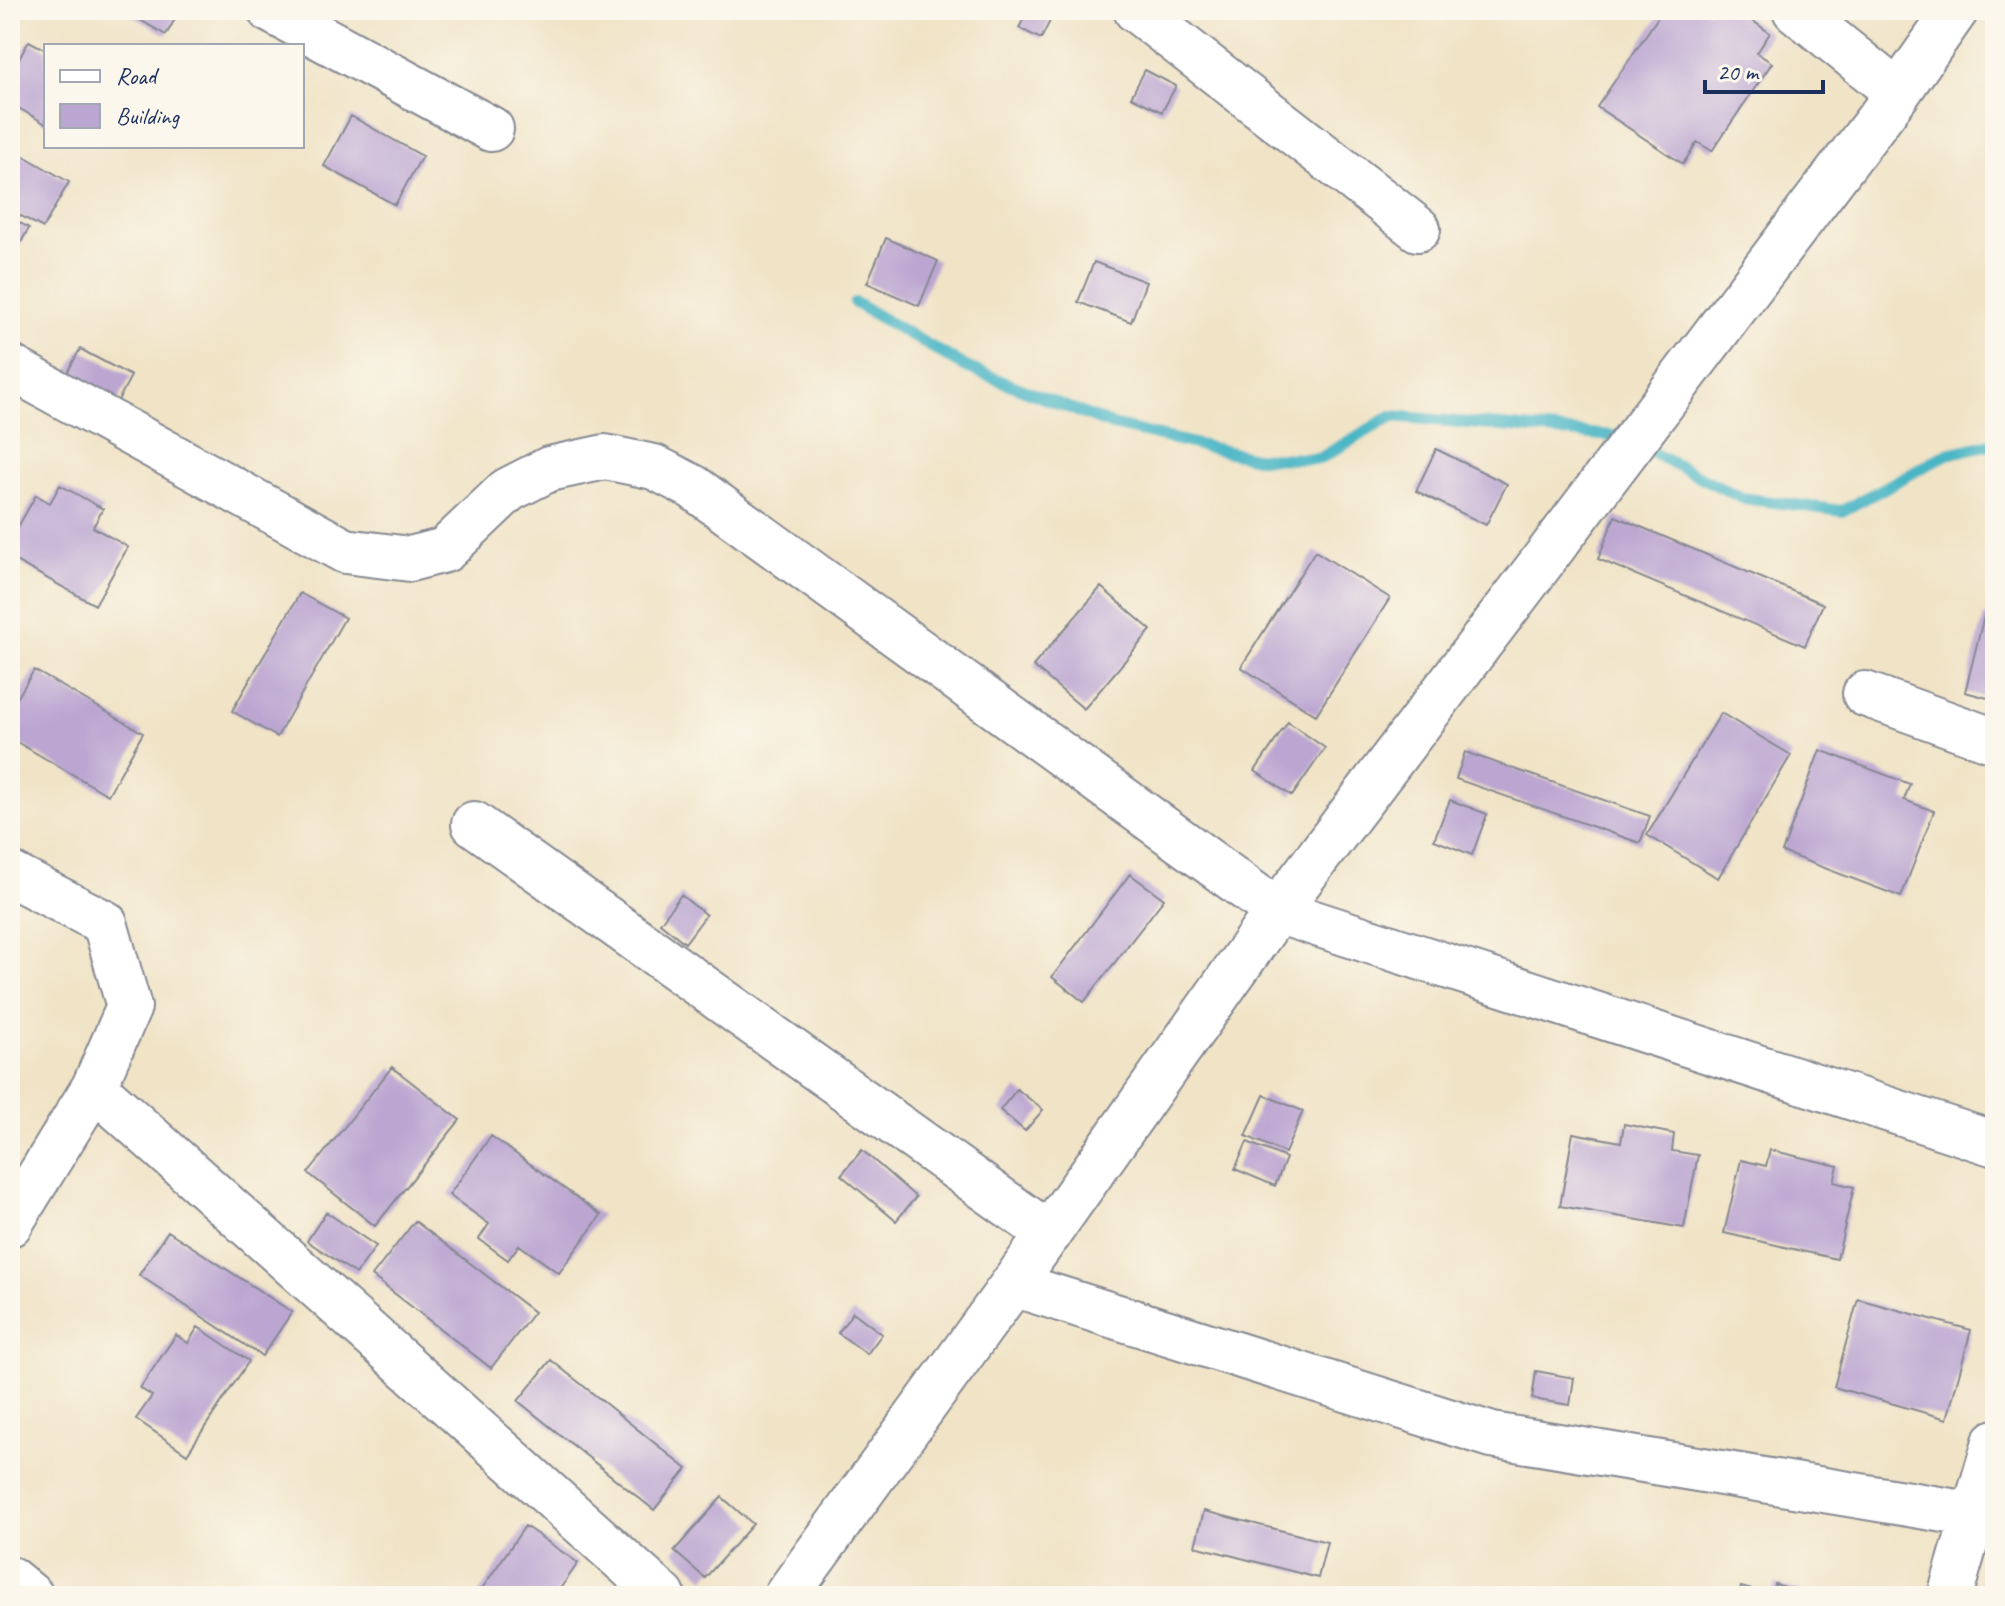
<svg xmlns="http://www.w3.org/2000/svg" width="2005" height="1606" font-family="Caveat,sans-serif">
  <style>
    .lines { fill: none; stroke-linecap: round; stroke-linejoin: round }
    .stream { stroke: #49b5c5; stroke-width: 12 }
    .building { fill: #bba6d1 }
    .minor-casing { stroke: #868992; stroke-width: 48 }
    .minor { stroke: #fff; stroke-width: 44 }
  </style>
  <rect width="100%" height="100%" fill="#fbf7ec"/>
  <filter id="ink" filterUnits="userSpaceOnUse"><feTurbulence type="fractalNoise" baseFrequency=".0125" numOctaves="2"/><feDisplacementMap in="SourceGraphic" scale="16" xChannelSelector="R" yChannelSelector="G"/><feConvolveMatrix kernelMatrix="1 2 1 2 8 2 1 2 1" color-interpolation-filters="sRGB"/></filter>
  <filter id="wash" filterUnits="userSpaceOnUse"><feTurbulence type="fractalNoise" baseFrequency=".006" numOctaves="4" result="noise"/><feDisplacementMap in="SourceGraphic" scale="32" xChannelSelector="R" yChannelSelector="G"/><feGaussianBlur stdDeviation="1.8" result="paint"/><feColorMatrix in="noise" values="0 0 0 0 0 0 0 0 0 0 0 0 0 0 0 0 0 1.4 0 .05"/><feComposite in="paint" operator="in"/></filter>
  <g filter="url(#wash)">
    <rect width="100%" height="100%" fill="#f0e3c6"/>
    <g class="lines">
      <path class="stream" d="M855 303 966 367 1112 425 1255 458 1319 459 1392 416 1623 437
        M1639 446 1742 498 1842 511 1947 454 1995 443"/>
    </g>
    <g id="blocks">
      <path class="building" d="M123 10H180L166 35Z
        M606 10H634L629 21Z
        M1028 10H1044L1053 15 1041 39 1019 28Z
        M1663 10H1737L1770 33 1757 53 1772 63 1712 151 1697 142 1683 164 1597 107Z
        M29 41 46 50V124L10 103V75Z
        M1145 70 1176 86 1162 112 1131 97Z
        M351 116 422 156 395 205 324 166Z
        M10 148 69 182 43 228 10 210Z
        M10 217 29 228 10 262Z
        M886 238 938 261 919 306 867 283Z
        M1094 262 1146 282 1131 322 1078 302Z
        M80 349 131 376 114 408 63 381Z
        M1436 449 1507 484 1486 525 1416 491Z
        M60 485 103 509 93 527 128 547 95 605 10 558V541L36 495 50 503Z
        M1615 516 1823 604 1805 646 1598 559Z
        M1315 551 1390 598 1316 715 1241 667Z
        M1101 587 1151 630 1084 709 1033 666Z
        M300 593 345 618 277 737 232 711Z
        M1984 616 1995 619V700L1965 692Z
        M10 649 19 654 10 670Z
        M34 670 143 733 108 795 10 738V710Z
        M1721 713 1791 755 1718 878 1647 835Z
        M1288 722 1325 748 1292 796 1255 771Z
        M1820 750 1910 784 1904 800 1934 811 1901 897 1782 852Z
        M1465 752 1650 816 1640 843 1456 779Z
        M1450 800 1487 814 1472 855 1434 840Z
        M1130 874 1164 899 1084 1002 1052 977Z
        M681 895 706 915 685 943 660 923Z
        M392 1067 460 1120 375 1226 308 1173Z
        M1017 1089 1043 1110 1025 1131 1000 1110Z
        M1264 1095 1303 1111 1285 1153 1246 1136Z
        M1624 1124 1674 1134 1672 1151 1698 1155 1684 1228 1560 1206 1573 1133 1621 1142Z
        M491 1136 601 1215 559 1273 519 1245 508 1260 479 1239 489 1224 449 1195Z
        M1247 1142 1286 1158 1275 1186 1235 1169Z
        M862 1150 916 1197 896 1221 841 1175Z
        M1770 1150 1838 1166 1834 1182 1854 1187 1837 1259 1724 1233 1741 1160 1766 1166Z
        M326 1212 376 1246 356 1274 307 1241Z
        M415 1221 534 1312 491 1368 372 1276Z
        M168 1231 292 1312 262 1356 139 1275Z
        M1858 1299 1971 1330 1947 1419 1834 1387Z
        M853 1312 882 1334 867 1354 838 1333Z
        M198 1327 249 1361 187 1454 136 1419 152 1396 140 1388 176 1335 188 1343Z
        M551 1360 687 1469 654 1510 518 1401Z
        M1536 1371 1574 1378 1570 1405 1532 1399Z
        M722 1497 753 1524 705 1578 674 1551Z
        M1204 1511 1327 1542 1318 1578 1195 1546Z
        M525 1526 578 1563 555 1596H477Z
        M1775 1584 1814 1595V1596H1772Z
        M1741 1587 1770 1595V1596H1739Z"/>
    </g>
  </g>
  <g filter="url(#ink)">
    <use href="#blocks" fill-opacity="0" stroke="#868992" stroke-width="2"/>
    <g class="lines">
      <g class="minor-casing">
        <path id="minor" d="M270 10 491 129
          M1136 10 1418 229
          M1795 10 1898 93
          M10 367 345 551 410 559 445 550 508 490 549 469 605 457 654 467 693 487 1277 911 1995 1144
          M1865 694 1995 741
          M474 824 1049 1234
          M10 874 105 923 129 1007 94 1087 10 1224
          M94 1087 663 1596
          M1013 1284 1492 1435 1975 1515
          M10 1579 31 1596
          M786 1596 1013 1284 1277 911 1898 93 1956 10
          M1950 1596 1995 1442"/>
      </g>
      <use href="#minor" class="minor"/>
    </g>
  </g>
  <rect width="2005" height="1606" fill="none" stroke="#fbf7ec" stroke-width="40"/>
  <rect x="44" y="44" width="260" height="104" fill="#fbf7ec" stroke="#a1a7b3" stroke-width="2"/>
  <rect x="60" y="70" width="40" height="12" fill="#ffffff" stroke="#a1a7b3" stroke-width="2"/>
  <text x="116" y="84" font-size="24" fill="#1b2f5e">Road</text>
  <rect x="60" y="104" width="40" height="24" fill="#bba6d1" stroke="#a1a7b3" stroke-width="2"/>
  <text x="116" y="124" font-size="24" fill="#1b2f5e">Building</text>
  <path d="M1705 80v12h118v-12" fill="none" stroke="#1b2f5e" stroke-width="4"/>
  <text x="1717" y="80" font-size="24" fill="#1b2f5e" stroke="#fbf7ec" stroke-width="6" paint-order="stroke">20 m</text>
</svg>
